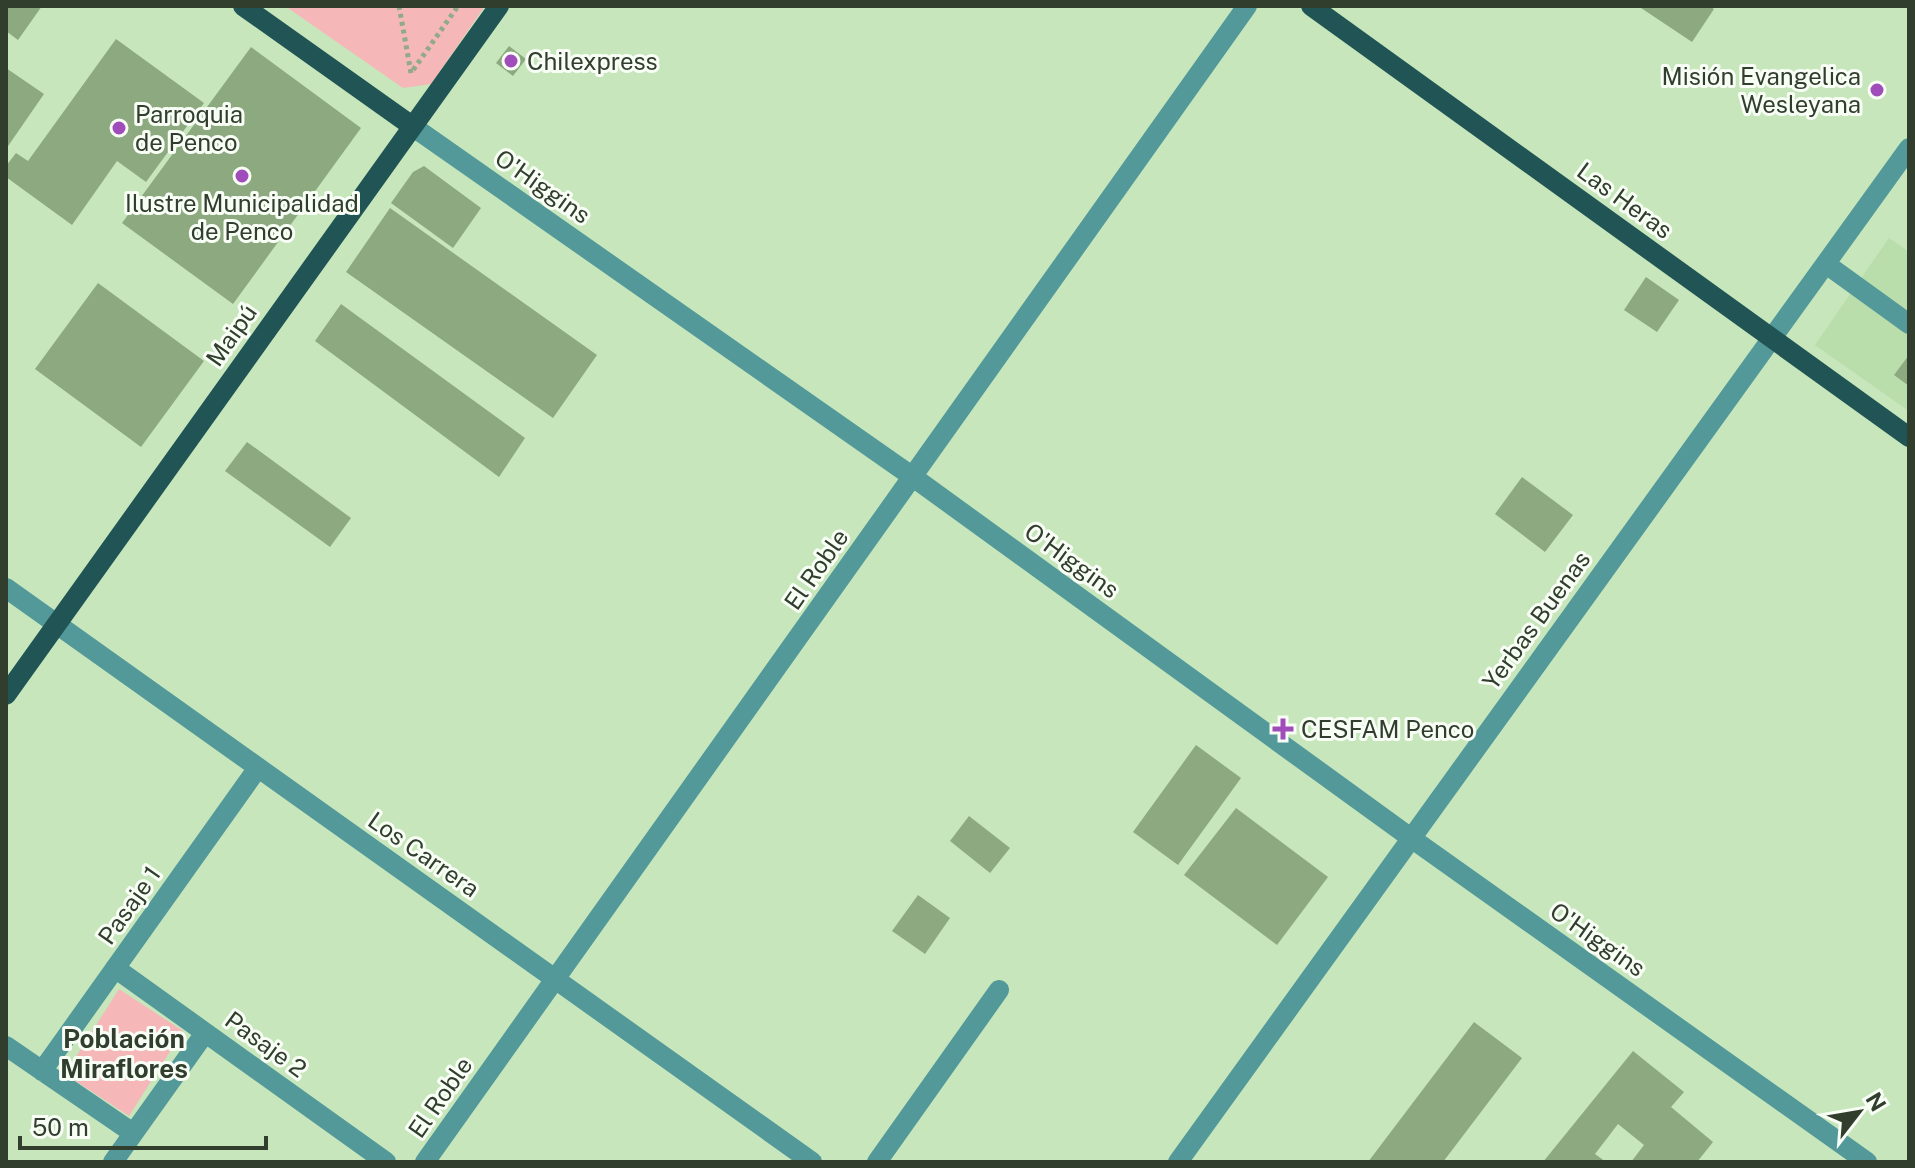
<svg xmlns="http://www.w3.org/2000/svg" width="1915" height="1168" font-family="'Public Sans',sans-serif">
  <style>
    .built { fill: #b9ddab }
    .green { fill: #f6b7b9 }
    .building { fill: #8ca980 }
    .lines { fill: none; stroke-linecap: round; stroke-linejoin: round }
    .path { stroke: #91aa88; stroke-width: 5; stroke-dasharray: 4 4; stroke-linecap: butt }
    .minor { stroke: #53999a; stroke-width: 20 }
    .major { stroke: #215455; stroke-width: 20 }
    .poi-dot { fill: #a04cbb; stroke: #f8fef5; stroke-width: 3 }
    .labels { text-anchor: middle; dominant-baseline: central; stroke-width: 6; stroke-linejoin: round; paint-order: stroke }
    .poi-label { font-size: 24px; fill: #313e2d; stroke: #f8fef5; text-anchor: start }
    .street-label { font-size: 24px; fill: #313e2d; stroke: #f8fef5 }
    .neighbourhood-label { font-size: 26px; font-weight: bold; fill: #313e2d; stroke: #f8fef5 }
  </style>
  <rect width="100%" height="100%" fill="#c7e6bb"/>
  <path class="built" d="M1889 238 1909 252V411L1815 345Z"/>
  <path class="green" d="M285 6H485L431 84 403 88Z
    M119 989 183 1031 129 1116 65 1074Z"/>
  <path class="building" d="M6 6H42L18 40 6 31Z
    M1638 6H1709L1714 9 1692 42Z
    M116 39 204 103 146 182 117 161 72 225 6 177V166L16 153 28 161Z
    M509 46 526 59 513 76 496 63Z
    M251 47 361 128 233 304 122 223Z
    M6 68 44 94 6 149Z
    M424 166 481 208 453 248 391 203 413 172Z
    M390 208 597 355 553 418 346 272Z
    M1646 277 1679 300 1657 332 1624 310Z
    M98 283 204 361 141 447 35 369Z
    M341 304 525 438 499 477 315 341Z
    M1909 355V386L1894 375Z
    M247 442 351 518 330 547 225 471Z
    M1522 477 1573 515 1545 552 1495 514Z
    M1196 745 1241 778 1178 865 1133 832Z
    M1236 808 1328 877 1277 945 1184 875Z
    M969 816 1010 848 990 873 950 841Z
    M918 895 950 918 925 954 892 931Z
    M1474 1022 1522 1058 1443 1162H1368Z
    M1633 1051 1684 1092 1671 1107 1713 1142 1697 1162H1631L1644 1145 1618 1124 1595 1154 1606 1162H1543Z"/>
  <g class="lines">
    <path class="path" d="M399 6 411 73 458 6"/>
    <path class="minor" d="M412 126 913 477 1411 838 1867 1162
      M1826 264 1909 324
      M6 588 812 1162
      M115 968 386 1162
      M6 1046 133 1133
      M42 1071 257 769
      M113 1162 205 1033
      M425 1162 1247 6
      M877 1162 999 990
      M1178 1162 1909 148"/>
    <path class="major" d="M243 6 412 126
      M1311 6 1909 437
      M6 695 499 6"/>
  </g>
  <g class="poi-dot">
    <circle cx="511" cy="61" r="8"/>
    <circle cx="1877" cy="90" r="8"/>
    <circle cx="119" cy="128" r="8"/>
    <circle cx="242" cy="176" r="8"/>
    <path d="M1279 717h8v8h8v8h-8v8h-8v-8h-8v-8h8z"/>
  </g>
  <g class="labels">
    <g class="poi-label">
      <text x="527" y="61">Chilexpress</text>
      <text x="1861" y="76" text-anchor="end">Misión Evangelica<tspan x="1861" dy="28">Wesleyana</tspan></text>
      <text x="135" y="114">Parroquia<tspan x="135" dy="28">de Penco</tspan></text>
      <text x="242" y="203" text-anchor="middle">Ilustre Municipalidad<tspan x="242" dy="28">de Penco</tspan></text>
      <text x="1301" y="729">CESFAM Penco</text>
    </g>
    <g class="street-label">
      <text transform="translate(543 186) rotate(35)">O'Higgins</text>
      <text transform="translate(1625 200) rotate(36)">Las Heras</text>
      <text transform="translate(231 335) rotate(-55)">Maipú</text>
      <text transform="translate(1072 560) rotate(36)">O'Higgins</text>
      <text transform="translate(816 569) rotate(-55)">El Roble</text>
      <text transform="translate(1536 620) rotate(-54)">Yerbas Buenas</text>
      <text transform="translate(424 854) rotate(35)">Los Carrera</text>
      <text transform="translate(129 905) rotate(-55)">Pasaje 1</text>
      <text transform="translate(1598 939) rotate(35)">O'Higgins</text>
      <text transform="translate(266 1044) rotate(36)">Pasaje 2</text>
      <text transform="translate(440 1097) rotate(-55)">El Roble</text>
    </g>
    <g class="neighbourhood-label">
      <text x="124" y="1038">Población<tspan x="124" dy="30">Miraflores</tspan></text>
    </g>
  </g>
  <rect width="1915" height="1168" fill="none" stroke="#313e2d" stroke-width="16"/>
  <g transform="translate(1859 1112) rotate(59)" stroke="#f8fef5" stroke-width="6" paint-order="stroke">
  <path d="M0-6L14 30L0 20L-14 30Z" fill="#313e2d"/>
  <text y="-12" font-size="22" font-weight="bold" text-anchor="middle" fill="#313e2d">N</text>
  </g>
  <path d="M20 1136v12h246v-12" fill="none" stroke="#313e2d" stroke-width="4"/>
  <text x="32" y="1136" font-size="24" fill="#313e2d" stroke="#f8fef5" stroke-width="6" paint-order="stroke">50 m</text>
</svg>
